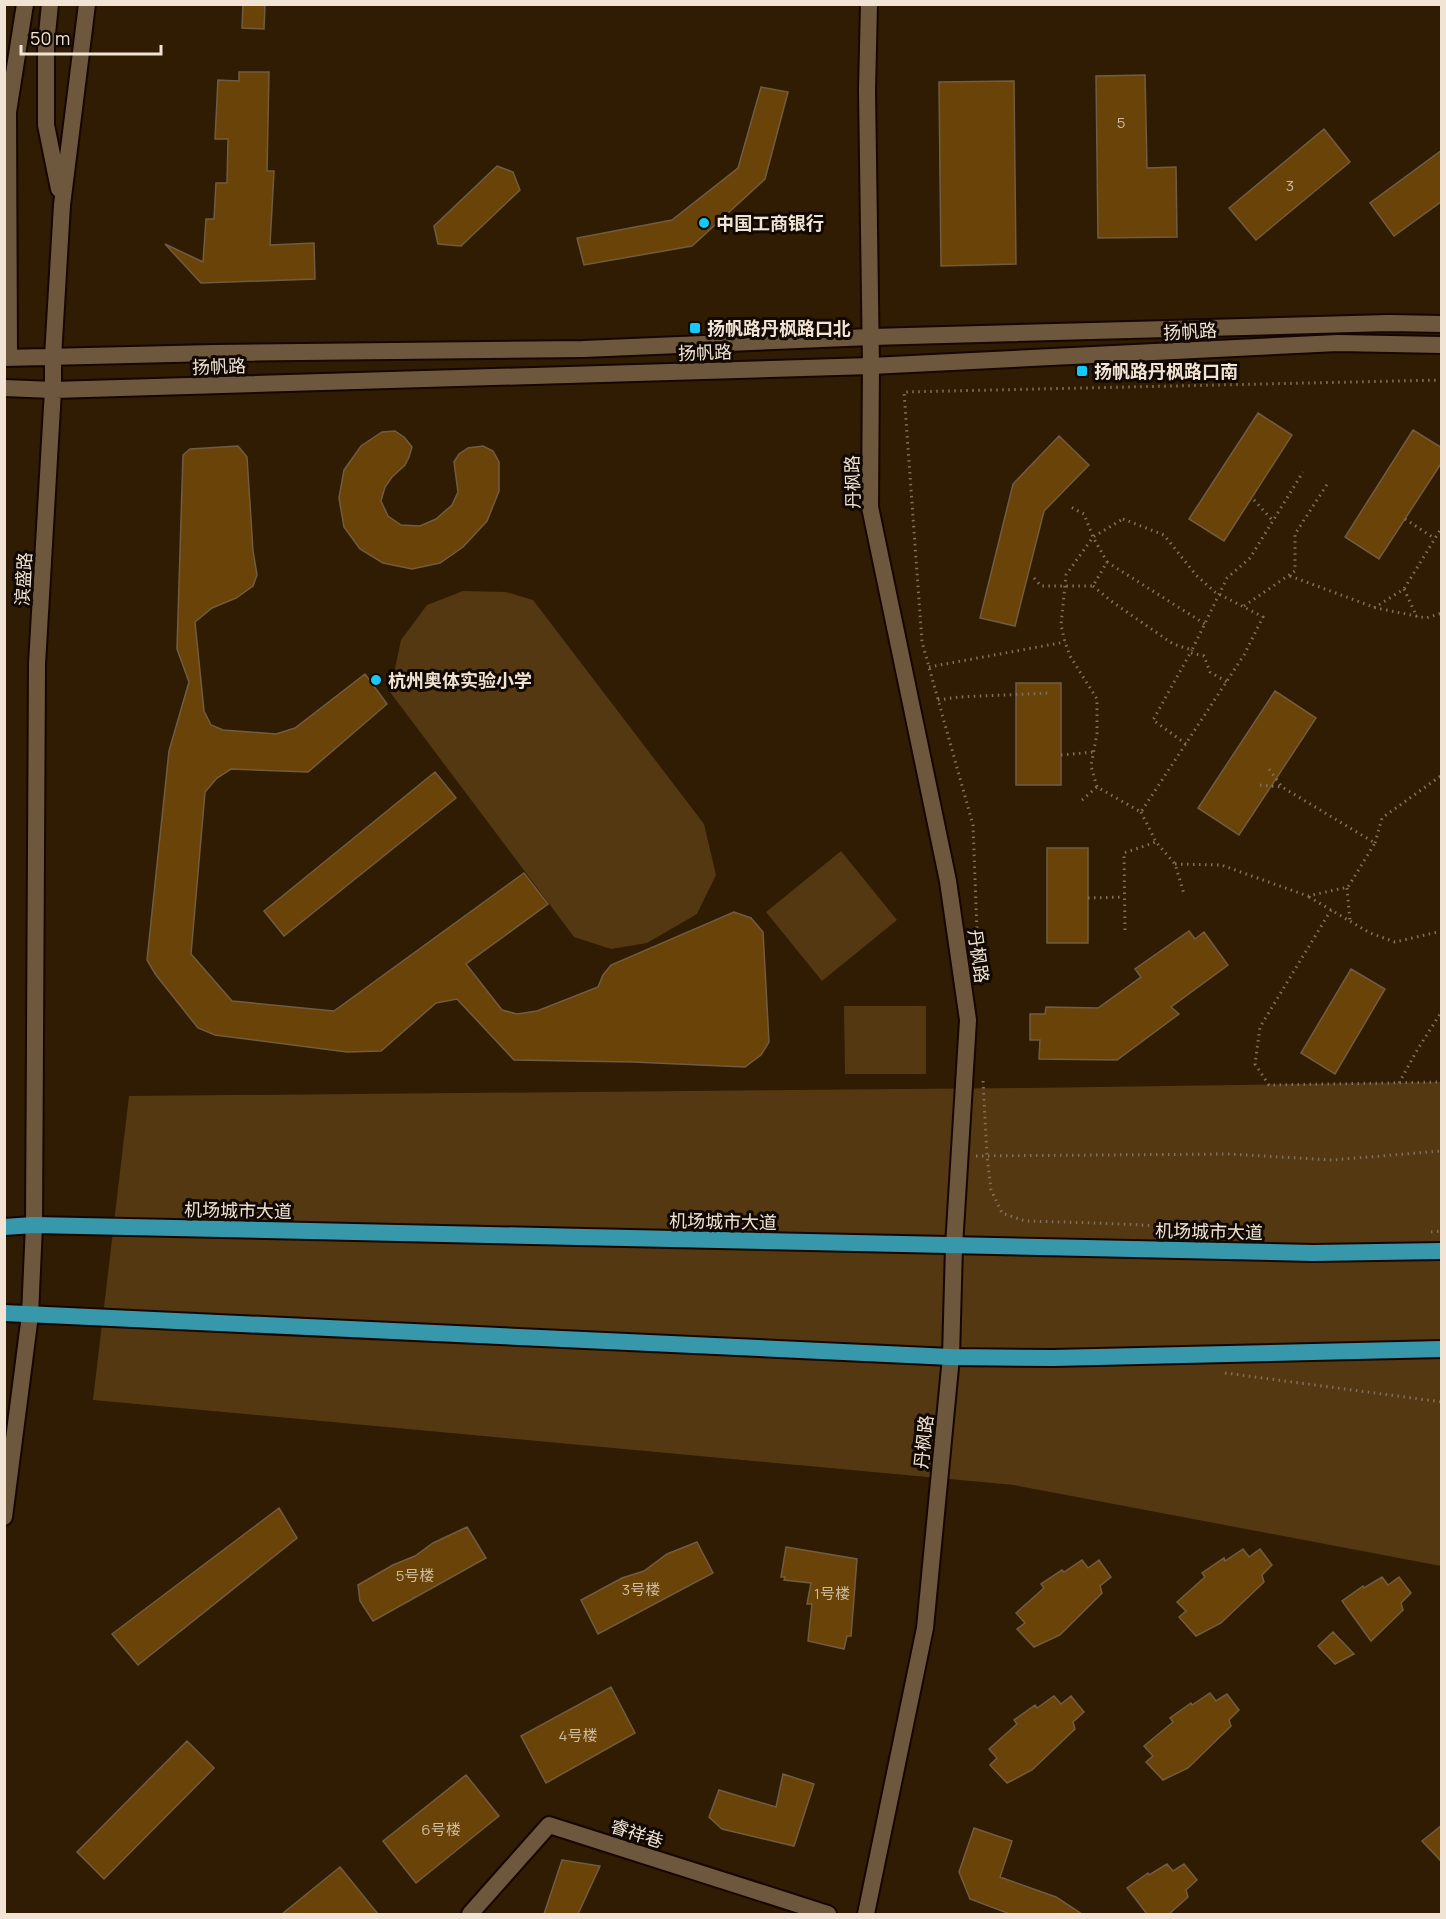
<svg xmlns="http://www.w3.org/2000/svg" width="1446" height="1919" font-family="Manrope,'Noto Sans SC',sans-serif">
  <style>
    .grass { fill: #533812 }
    .building { fill: #694307; stroke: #725c41; stroke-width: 1.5 }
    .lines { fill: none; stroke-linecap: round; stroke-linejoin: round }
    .minor-casing { stroke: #170600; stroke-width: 20 }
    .tertiary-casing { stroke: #170600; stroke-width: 20 }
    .secondary-casing { stroke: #170600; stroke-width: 20 }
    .primary-casing { stroke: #170600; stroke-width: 20 }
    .path { stroke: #81715c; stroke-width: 3; stroke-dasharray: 1.5 4.5; stroke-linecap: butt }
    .minor { stroke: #6e583d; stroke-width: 16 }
    .tertiary { stroke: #6e583d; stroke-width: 16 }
    .secondary { stroke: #6e583d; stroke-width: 16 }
    .primary { stroke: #3698aa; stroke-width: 16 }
    .poi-dot { fill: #13cafb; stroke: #110902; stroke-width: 2 }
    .labels { text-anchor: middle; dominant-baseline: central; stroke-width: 6; stroke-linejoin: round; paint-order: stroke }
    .number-label { font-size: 15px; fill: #cfbca1 }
    .poi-label { font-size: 18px; font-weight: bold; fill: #f1e4d4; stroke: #110902; text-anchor: start }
    .street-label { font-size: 18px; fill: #f1e4d4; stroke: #110902 }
  </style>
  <rect width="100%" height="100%" fill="#2f1c03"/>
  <path class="grass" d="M463 591 506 592 533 600 704 824 716 875 697 914 647 943 611 949 574 937 390 692 401 640 427 605Z
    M841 851 897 920 822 981 766 912Z
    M844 1006H926V1074H845Z
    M1441 1082V1566L1014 1485 93 1400 129 1096 1028 1088Z"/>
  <path class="building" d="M243 4H265L264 29 242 28Z
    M239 72H269L267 171H274L270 245 314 243 315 279 201 283 165 244 203 262 206 219H214L216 183H227L228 139H215L218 80 239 81Z
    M1145 75 1147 168 1176 167 1177 237 1098 238 1096 76Z
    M1014 81 1016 264 941 266 939 82Z
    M761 87 788 92 765 179 692 246 584 265 577 238 672 220 738 168Z
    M1324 129 1350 162 1256 240 1229 208Z
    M1442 150V201L1394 236 1370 203Z
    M497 166 513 172 520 190 461 246 438 244 434 226Z
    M1258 413 1292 435 1224 541 1189 519Z
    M1413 430 1442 448V462L1379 559 1345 537Z
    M395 431 404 437 412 447 409 457 405 465 392 477 385 487 381 501 388 516 401 525 420 526 436 519 452 505 458 492 454 462 459 454 468 448 483 446 493 451 499 462V491L487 521 463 547 440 563 412 569 383 563 360 549 344 527 339 498 344 470 361 446 382 432Z
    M1059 436 1089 465 1044 511 1015 626 980 618 1013 484Z
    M238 446 247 457 253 551 257 575 253 586 236 598 212 608 195 622 204 711 211 725 223 730 276 734 295 728 365 674 387 704 308 772 231 769 217 778 205 792 191 954 232 1001 334 1011 524 873 548 904 466 964 502 1010 517 1014 537 1011 598 987 603 975 611 965 734 912 751 918 763 932 769 1042 761 1055 745 1067 633 1062 514 1060 457 999 436 1003 381 1051 347 1052 215 1035 198 1028 156 975 147 960 169 751 189 682 177 649 183 455 190 449Z
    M1016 683H1061V785H1016Z
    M1275 691 1316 718 1239 835 1198 808Z
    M435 772 456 798 284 936 264 911Z
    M1047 848H1088V943H1047Z
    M1189 931 1195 939 1204 932 1228 965 1171 1007 1179 1014 1117 1060 1039 1059 1040 1040H1030V1014H1045L1046 1007 1098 1008 1141 977 1135 969Z
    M1351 969 1385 989 1335 1074 1301 1053Z
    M279 1508 297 1538 138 1665 112 1634Z
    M467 1527 486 1558 373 1621 360 1601 358 1585 393 1565 415 1556 433 1543Z
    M697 1542 713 1573 598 1634 581 1600 622 1578 644 1571 667 1554Z
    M786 1547 857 1559 851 1636H847L844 1649 808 1641 812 1604H807L811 1583 784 1580 785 1577H781Z
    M1243 1549 1249 1557 1260 1549 1272 1565 1262 1575 1264 1582 1221 1623 1196 1636 1179 1617 1186 1611 1177 1602 1205 1577 1202 1573 1224 1558 1225 1561Z
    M1082 1560 1088 1568 1099 1560 1111 1577 1100 1586 1102 1593 1060 1635 1034 1647 1017 1629 1025 1623 1016 1613 1044 1588 1041 1584 1062 1570 1064 1572Z
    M1382 1577 1388 1585 1399 1577 1411 1593 1401 1603 1403 1610 1371 1641 1342 1601 1363 1586 1364 1588Z
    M1333 1632 1354 1654 1335 1664 1318 1646Z
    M611 1687 635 1733 546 1783 521 1736Z
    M1210 1693 1216 1701 1227 1694 1239 1710 1229 1720 1231 1726 1188 1768 1163 1780 1146 1762 1153 1756 1144 1746 1173 1722 1170 1718 1191 1703 1192 1705Z
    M1054 1696 1061 1704 1071 1696 1084 1712 1073 1722 1075 1729 1032 1770 1007 1783 990 1765 997 1758 989 1749 1017 1724 1014 1720 1035 1705 1037 1708Z
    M187 1741 214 1768 104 1879 77 1852Z
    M783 1774 814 1784 794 1846 722 1829 709 1817 719 1790 776 1807Z
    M466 1775 499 1816 416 1883 383 1841Z
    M1442 1825V1862L1422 1841Z
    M974 1828 1012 1841 1000 1877 1056 1897 1082 1914H1010L970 1899 959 1872Z
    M562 1860 600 1866 578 1914H544Z
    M1167 1864 1173 1871 1184 1864 1197 1880 1186 1890 1188 1897 1169 1914H1147L1127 1888 1148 1873 1149 1875Z
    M340 1867 378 1914H282Z"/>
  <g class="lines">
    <g class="minor-casing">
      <path id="minor" d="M470 1914 549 1825 828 1914"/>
    </g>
    <g class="tertiary-casing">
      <path id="tertiary" d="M866 1914 925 1628 951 1357 954 1246 968 1020 948 881 870 507 871 366 867 90 869 4"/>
    </g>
    <g class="secondary-casing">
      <path id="secondary" d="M50 4 46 44V125L59 189
        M4 358 214 353 583 349 871 337 1389 323 1442 324
        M9 358 8 112 25 4
        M4 388 53 390 871 366 1338 343 1442 345
        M4 1517 30 1315 34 1225 37 664 53 390V357L62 205 87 4"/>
    </g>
    <g class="primary-casing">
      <path id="primary" d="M4 1227 34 1225 1313 1253 1442 1251
        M4 1313 951 1357 1053 1358 1442 1349"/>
    </g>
    <path class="path" d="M1254 500 1273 521
      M1123 519 1164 535 1196 575 1215 592 1263 617 1244 655 1141 812 1097 787 1091 766 1097 733V699L1070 656 1065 642 1061 625 1066 575 1093 537Z
      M1405 519 1434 538
      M1107 562 1205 624
      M1290 576 1376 608 1426 618 1442 613
      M1034 578 1041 586H1093L1107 562 1093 537 1084 514 1069 506
      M1093 586 1111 601 1173 644 1192 650 1227 578 1250 558 1303 472
      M1404 589 1417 617
      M1244 606 1295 571V534L1328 483
      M1374 608 1404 589 1442 527
      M1191 653 1204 656 1210 672 1227 682
      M929 667 1065 642
      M938 700 959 697 1050 693
      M1186 744 1153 720 1192 650
      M1061 755 1094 752
      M1260 785 1282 787
      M1082 800 1097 787
      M1141 812 1156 842 1175 864 1184 894
      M1375 843 1382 818 1442 775
      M1175 864 1221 865 1308 896 1348 887 1375 843 1282 787 1269 769
      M1347 888 1350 921
      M1309 897 1370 933 1395 942 1442 931
      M1088 898 1124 897
      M1331 910 1260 1027 1255 1064 1269 1085 1442 1082
      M1125 930 1124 853 1156 842
      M978 958 973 825 922 642 904 392 1442 380
      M983 1081 987 1156 991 1190 1002 1213 1025 1221 1098 1223 1224 1229 1246 1233
      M1399 1083 1416 1052 1442 1011
      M976 1156 1229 1154 1332 1160 1442 1151
      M1431 1232 1442 1231
      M1225 1373 1442 1402"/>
    <use href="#minor" class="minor"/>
    <use href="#tertiary" class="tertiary"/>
    <use href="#secondary" class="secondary"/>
    <use href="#primary" class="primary"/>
  </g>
  <g class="poi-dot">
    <circle cx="704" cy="223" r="6"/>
    <rect x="689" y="322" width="12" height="12" rx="3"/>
    <rect x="1076" y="365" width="12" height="12" rx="3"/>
    <circle cx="376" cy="680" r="6"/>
  </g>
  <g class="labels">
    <g class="number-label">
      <text x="1121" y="122">5</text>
      <text x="1290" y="185">3</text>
      <text x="415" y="1575">5号楼</text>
      <text x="641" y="1589">3号楼</text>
      <text x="832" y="1593">1号楼</text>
      <text x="578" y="1735">4号楼</text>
      <text x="441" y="1829">6号楼</text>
    </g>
    <g class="poi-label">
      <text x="716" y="223">中国工商银行</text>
      <text x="707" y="328">扬帆路丹枫路口北</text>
      <text x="1094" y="371">扬帆路丹枫路口南</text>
      <text x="388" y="680">杭州奥体实验小学</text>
    </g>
    <g class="street-label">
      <text transform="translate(1190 331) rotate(-3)">扬帆路</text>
      <text transform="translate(705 352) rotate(-2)">扬帆路</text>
      <text transform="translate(219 366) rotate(-2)">扬帆路</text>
      <text transform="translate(852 482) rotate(-91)">丹枫路</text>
      <text transform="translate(23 579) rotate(-87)">滨盛路</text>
      <text transform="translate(979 956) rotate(82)">丹枫路</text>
      <text transform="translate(238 1210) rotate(1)">机场城市大道</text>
      <text transform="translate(723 1221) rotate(1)">机场城市大道</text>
      <text transform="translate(1209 1231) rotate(1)">机场城市大道</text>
      <text transform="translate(923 1442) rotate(-84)">丹枫路</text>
      <text transform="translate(637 1833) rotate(18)">睿祥巷</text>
    </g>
  </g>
  <rect width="1446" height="1919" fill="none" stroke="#f1e4d4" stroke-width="12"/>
  <path d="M21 45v9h140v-9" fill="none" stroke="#f1e4d4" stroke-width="3"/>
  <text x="30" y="45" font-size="18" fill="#f1e4d4" stroke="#110902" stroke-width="4.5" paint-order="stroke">50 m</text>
</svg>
